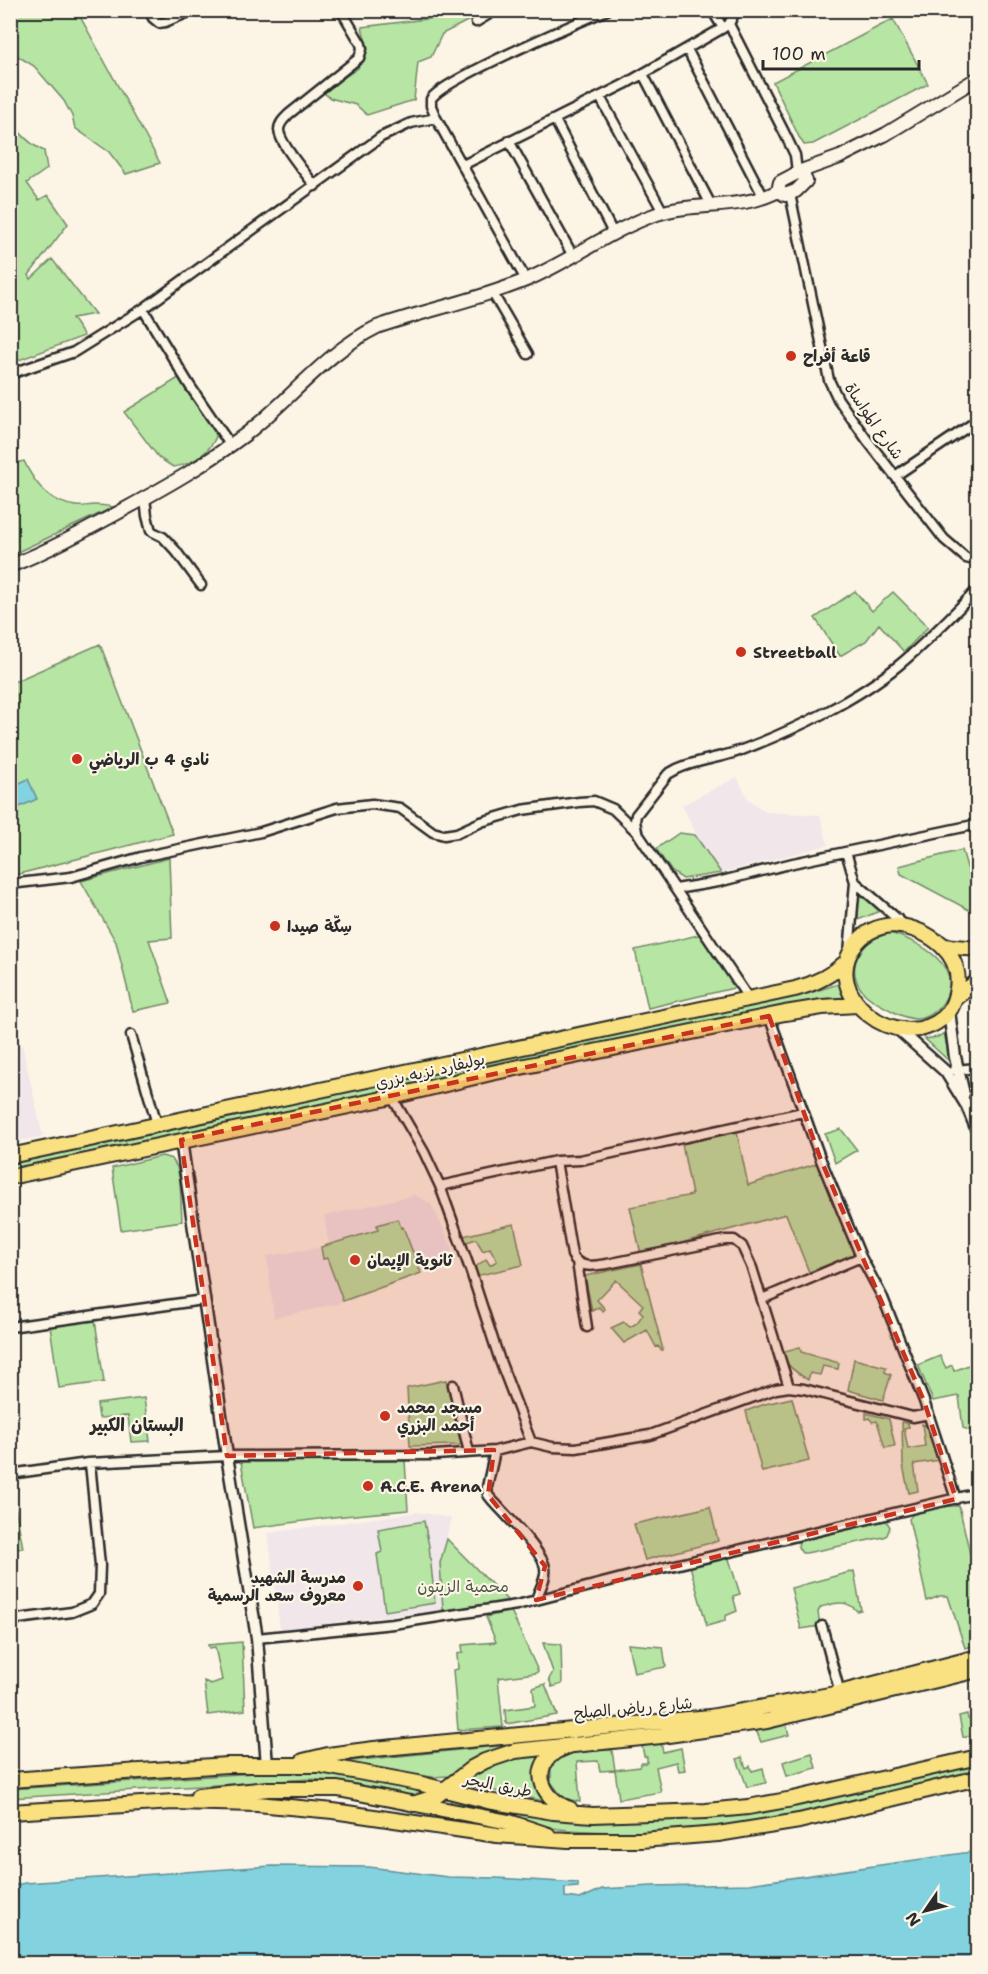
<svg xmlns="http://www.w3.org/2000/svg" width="988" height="1974" font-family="'Shantell Sans','Playpen Sans Arabic',sans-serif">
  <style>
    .built { fill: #f1e6ea }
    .green { fill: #b7e5a3; stroke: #718867; stroke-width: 1.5 }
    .water { fill: #83d2df; stroke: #608f97; stroke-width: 1.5 }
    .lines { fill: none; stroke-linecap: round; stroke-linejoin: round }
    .minor-casing { stroke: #2b2b2b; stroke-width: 13 }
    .tertiary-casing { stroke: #2b2b2b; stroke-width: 15 }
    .secondary-casing { stroke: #2b2b2b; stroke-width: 16 }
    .primary-casing { stroke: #2b2b2b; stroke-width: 18 }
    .trunk-casing { stroke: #2b2b2b; stroke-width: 18 }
    .minor { stroke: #fcf5e5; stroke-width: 8 }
    .tertiary { stroke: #fcf5e5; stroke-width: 10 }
    .secondary { stroke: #fcf5e5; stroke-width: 12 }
    .primary { stroke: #f9e181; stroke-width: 14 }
    .trunk { stroke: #f9e181; stroke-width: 14 }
    .marked { fill: #c8321e; fill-opacity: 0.2; stroke: #c8321e; stroke-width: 4.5; stroke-dasharray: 12 8; stroke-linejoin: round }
    .poi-dot { fill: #c8321e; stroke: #fcf5e5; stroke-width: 2 }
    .labels { text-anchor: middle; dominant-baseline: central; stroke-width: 4.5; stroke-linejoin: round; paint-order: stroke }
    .poi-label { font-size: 16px; font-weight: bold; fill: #2b2b2b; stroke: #fcf5e5; text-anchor: start }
    .street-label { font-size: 16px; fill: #2b2b2b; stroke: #fcf5e5 }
    .park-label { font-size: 16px; fill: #4e5a49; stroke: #fcf5e5 }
    .neighbourhood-label { font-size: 18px; font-weight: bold; fill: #2b2b2b; stroke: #fcf5e5 }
  </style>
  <rect width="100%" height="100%" fill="#fcf5e5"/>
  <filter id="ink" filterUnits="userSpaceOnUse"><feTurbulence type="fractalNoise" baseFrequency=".0167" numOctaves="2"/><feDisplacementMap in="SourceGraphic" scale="12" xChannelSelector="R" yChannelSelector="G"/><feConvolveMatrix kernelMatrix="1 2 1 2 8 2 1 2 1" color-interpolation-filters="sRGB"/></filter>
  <g filter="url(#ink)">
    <path class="built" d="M737 777 748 799 765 812 820 815 828 845 721 873 700 842 682 805Z
      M22 1045 43 1136 11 1143V1048Z
      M415 1195 431 1204 452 1247 450 1253 440 1263 423 1272 336 1304 274 1318 267 1256 329 1246 324 1216Z
      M418 1512 451 1518 440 1563 443 1610 280 1629 268 1533Z"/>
    <path class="green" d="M11 10 77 11 160 163 126 174 109 152 75 128 72 116 64 101 34 66 11 52V40L14 37 11 33Z
      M439 11H487L442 34 431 57 418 62 414 100 367 115 356 105 330 98 323 92 358 68 367 47 362 27 434 18Z
      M893 19 928 84 813 144 804 145 799 137 773 82Z
      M10 119C19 133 29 144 44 151L47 169 27 183 39 200 48 195 68 224 29 275 31 279 52 259 95 314 72 318 84 336 11 363Z
      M180 377 217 434C211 452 192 465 173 467L159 458 124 412Z
      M24 461C34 483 50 503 76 506 82 507 89 505 95 505 101 505 108 506 114 507L11 555V464Z
      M855 591 872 611 893 592 928 627 904 652 879 624 866 641 840 656 815 618Z
      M100 644 173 834 15 875 11 862V683Z
      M679 833 695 835 721 873 683 879 672 872 656 849Z
      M962 850 977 901V909L969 910 901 874 899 866Z
      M169 858 172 938 149 940 171 1003 133 1011 116 942 81 881Z
      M859 891 862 893 880 911 858 920 856 892Z
      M890 933C917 940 966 966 944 1001 940 1008 931 1016 923 1018 913 1021 901 1016 892 1011 883 1006 872 1001 865 994 842 969 860 939 890 933Z
      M702 934 738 987 648 1008 635 950Z
      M838 984C843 986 843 993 844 998L841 1000 830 998 734 1016 11 1172 10 1161 813 992Z
      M944 1033 950 1061H949L925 1039 938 1037Z
      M841 1129 857 1150 835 1163 825 1134Z
      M737 1132 748 1185 819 1163 856 1254 809 1272 786 1214 641 1254 630 1207 692 1195 682 1144Z
      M162 1156 172 1159 177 1167 180 1181 182 1221 121 1230 112 1168Z
      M398 1219 401 1228 403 1227 421 1273 343 1301 327 1258 323 1259 321 1247 378 1230 377 1225Z
      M514 1224 523 1265 476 1276 473 1269 486 1259 490 1265 497 1261 490 1248 483 1251 476 1239 464 1243 463 1236Z
      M641 1264 663 1350H661L658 1346 656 1347 647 1330 624 1343 611 1328 624 1322 630 1327 637 1323 643 1314 639 1310 643 1305 616 1280 597 1300 605 1309 603 1311 599 1307 592 1311 585 1276Z
      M95 1320 104 1382 59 1388 50 1326Z
      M800 1347 801 1352 839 1363 838 1369 823 1366 820 1375 810 1373 808 1380C798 1373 781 1364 785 1351Z
      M940 1356 946 1368 952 1365 954 1371 973 1363 977 1375V1433L963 1428 959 1396 933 1401 918 1365Z
      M854 1359 886 1367 885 1372 891 1375 883 1400 848 1390Z
      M446 1380 461 1445 410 1446 407 1388Z
      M144 1398 150 1441 131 1442 128 1416 99 1418 97 1404Z
      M792 1398 809 1461 762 1472 746 1411 765 1404Z
      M866 1413 889 1419 895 1446 885 1448 877 1421 872 1422 870 1418 866 1419Z
      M902 1422 908 1423 909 1427 904 1428 908 1449 925 1446 922 1424 932 1428 940 1460 914 1464 918 1491 909 1493 903 1466Z
      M405 1460 408 1510 333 1517 253 1528 241 1462Z
      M10 1480 23 1548 11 1550H10Z
      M959 1506 977 1584V1645L965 1648 948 1596H940L927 1601 909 1519C917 1505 944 1506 959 1506Z
      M710 1507 718 1541 645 1560 634 1524Z
      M884 1520 887 1522 890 1527 887 1535 884 1537 806 1553H802L798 1547 799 1541 805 1537Z
      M424 1521 429 1546 435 1603 385 1611 377 1554 382 1552 378 1529Z
      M447 1539 510 1603 443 1610 440 1563Z
      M728 1556 740 1594 733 1596 737 1611 725 1616V1621L707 1626 690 1566Z
      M854 1571 861 1610 857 1611C846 1599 835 1603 821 1607L818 1612 820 1626 801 1629 791 1588Z
      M511 1611 538 1671 536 1673 498 1678 503 1727 458 1730 453 1670 458 1669 457 1654 463 1653 462 1645 496 1642 486 1617Z
      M242 1642 245 1710 208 1715 204 1681 211 1684 222 1680 215 1647 209 1648 208 1645Z
      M543 1643 561 1644 562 1684 552 1687 549 1679 553 1672Z
      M628 1644 663 1647 666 1667 634 1673Z
      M545 1684 557 1715 506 1724 505 1710 535 1706 533 1688Z
      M974 1712H977V1734L963 1737 959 1716 967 1714 968 1719 975 1717Z
      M786 1723 789 1735 761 1742 756 1730Z
      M661 1743 663 1752 681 1748 685 1770 678 1771 676 1762 656 1767 661 1792 619 1799 615 1770 600 1771 598 1761 577 1762 580 1802 563 1798 551 1782V1764L566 1749 612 1750 615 1770 640 1767 641 1763H647V1757L644 1756 642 1746Z
      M517 1744 485 1753 449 1776 432 1777 331 1763Z
      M542 1751 538 1789 544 1801 466 1785 465 1782 491 1763Z
      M812 1753 816 1768 787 1776 783 1762Z
      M742 1757 746 1768 750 1766 752 1771 763 1768 766 1783 747 1787 737 1759Z
      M977 1762V1771C898 1790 818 1814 737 1825 682 1832 624 1834 568 1830 527 1826 488 1814 448 1804L453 1799 524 1815 586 1821 716 1816 798 1805Z
      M284 1771H311L380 1779 423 1791 420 1796H410L378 1788 341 1782 310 1779 11 1798V1789Z"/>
    <path class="water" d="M28 779 37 799 11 811V787Z
      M977 1851V1963H11V1886L25 1883 272 1866 369 1867 448 1877 496 1878 578 1883V1887L565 1888V1897L580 1899 602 1889 652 1886 749 1884Z"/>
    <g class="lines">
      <g class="minor-casing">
        <path id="minor" d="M149 10 153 18 159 23 165 22 194 10
          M712 10 723 28
          M476 22 496 10
          M729 24 784 132 795 155 797 172
          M687 49 764 198
          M643 74 711 205
          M600 97 663 212
          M555 120 613 233
          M509 141 573 256
          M463 165 625 84 723 28 729 24 736 10
          M315 186C307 175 279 143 279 130 279 123 285 118 289 114L359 58 362 49 361 44 341 10
          M790 194 829 380 838 399 867 440 944 539 966 558 978 561
          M526 280 436 118 431 106V99C442 80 579 22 607 10
          M492 292 528 354
          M10 374 74 352 143 309
          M231 446 190 386 143 309 381 137 411 123 436 118
          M895 476 978 420
          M145 497 147 516 151 531 163 537 176 551 201 585
          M846 852 855 882 849 953
          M855 882 902 923
          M10 884 71 877 141 857 261 832 337 808 372 804 400 808 433 832 444 835 457 833 481 822 522 810 579 802 594 801 613 809 637 832
          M676 889 718 882 793 863 978 824
          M749 999 637 832 635 821 636 815 668 774 677 769C699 759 724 758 747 748 796 729 858 699 899 665 927 642 952 615 978 589
          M769 1016 821 1160 861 1257 883 1298 924 1401 956 1499
          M131 1035 157 1124
          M954 1070 978 1068
          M392 1097 424 1152 440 1186 471 1272 500 1361 531 1442
          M556 1161 572 1255C579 1269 593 1266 607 1264L725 1240H734L742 1246 752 1268 789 1387
          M440 1186 556 1161 580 1160 803 1112
          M577 1262 587 1327
          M762 1299 861 1257
          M10 1327 203 1300
          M453 1385 469 1452
          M495 1451 487 1487 488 1495 492 1500C503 1512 544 1553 545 1568 547 1578 539 1590 536 1600
          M10 1474 88 1463 227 1456 435 1455 495 1451 531 1442 552 1447 576 1448 650 1435 776 1389 789 1387 804 1389 913 1417 929 1414
          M10 1620 72 1612 92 1604 99 1594 100 1565 90 1463
          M822 1626 840 1693
          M257 1638 393 1624 517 1605 633 1575 978 1493"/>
      </g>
      <g class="tertiary-casing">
        <path id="tertiary" d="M949 1011 955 1057 964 1094
          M899 1030 946 1072 967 1106 978 1133
          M181 1140 227 1456 257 1638 267 1765"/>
      </g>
      <g class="secondary-casing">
        <path id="secondary" d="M801 171 840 157 886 134 978 78
          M801 171 806 181 796 191 785 195 778 191 780 182Z
          M10 566C50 550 88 529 125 509 169 485 206 464 246 434 290 400 326 352 377 327 426 310 478 300 526 280 571 261 610 230 657 214 696 201 741 211 778 191"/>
      </g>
      <g class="primary-casing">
        <path id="primary" d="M303 1761 328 1755 374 1749 710 1717 835 1694 978 1657
          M413 1804 435 1797 472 1768 485 1761 515 1751 661 1736 767 1721 978 1670"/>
      </g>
      <g class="trunk-casing">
        <path id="trunk" d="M894 925C929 929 966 954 956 994 954 1003 950 1012 943 1018 897 1056 818 994 855 945 865 931 878 926 894 925Z
          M939 942 944 946 978 949
          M955 998 978 981
          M10 1156 795 989C814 984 831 976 846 962
          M10 1177 392 1097 491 1073 785 1013 822 1007 857 1005
          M10 1780 227 1765H320L418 1783 488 1801 553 1812 593 1815 706 1811 748 1807 793 1799 978 1757
          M198 1796 268 1789H338L509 1822 548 1835
          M570 1809C545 1801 528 1771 555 1752 560 1749 567 1747 573 1744
          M10 1812 174 1802 257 1804 333 1811 497 1835 568 1840H641L718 1834 799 1821 978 1778"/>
      </g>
      <use href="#minor" class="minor"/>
      <use href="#tertiary" class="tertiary"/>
      <use href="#secondary" class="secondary"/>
      <use href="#primary" class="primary"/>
      <use href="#trunk" class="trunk"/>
    </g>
  </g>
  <path class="marked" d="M769 1016 821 1160 924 1401 956 1499 536 1600 545 1566 488 1495 494 1450 227 1456 181 1140Z"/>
  <g class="poi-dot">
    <circle cx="791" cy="356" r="6"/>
    <circle cx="741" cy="652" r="6"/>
    <circle cx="77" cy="759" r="6"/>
    <circle cx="275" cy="926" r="6"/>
    <circle cx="355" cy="1260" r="6"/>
    <circle cx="385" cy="1416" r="6"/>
    <circle cx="368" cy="1486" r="6"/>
    <circle cx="358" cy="1586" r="6"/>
  </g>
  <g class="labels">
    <g class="poi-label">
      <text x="803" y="356">قاعة أفراح</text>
      <text x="753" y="652">Streetball</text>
      <text x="89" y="759">نادي 4 ب الرياضي</text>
      <text x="287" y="926">سِكّة صيدا</text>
      <text x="367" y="1260">ثانوية الإيمان</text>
      <text x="397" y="1407">مسجد محمد<tspan x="397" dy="18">أحمد البزري</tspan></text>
      <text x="380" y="1486">A.C.E. Arena</text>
      <text x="346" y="1577" text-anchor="end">مدرسة الشهيد<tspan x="346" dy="18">معروف سعد الرسمية</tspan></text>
    </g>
    <g class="street-label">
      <text transform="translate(874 421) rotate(55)">شارع المواساة</text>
      <text transform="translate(430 1071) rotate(-13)">بوليفارد نزيه بزري</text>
      <text transform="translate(633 1708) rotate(-5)">شارع رياض الصلح</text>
      <text transform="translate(498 1785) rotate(11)">طريق البحر</text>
    </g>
    <g class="park-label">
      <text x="463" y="1586">محمية الزيتون</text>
    </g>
    <g class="neighbourhood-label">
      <text x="137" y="1425">البستان الكبير</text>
    </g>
  </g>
  <rect width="988" height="1974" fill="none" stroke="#fcf5e5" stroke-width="36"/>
  <rect x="18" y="18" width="952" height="1938" fill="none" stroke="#2b2b2b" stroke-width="2" filter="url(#ink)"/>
  <g transform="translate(925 1911) rotate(235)" stroke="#fcf5e5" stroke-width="4.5" paint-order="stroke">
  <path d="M0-4.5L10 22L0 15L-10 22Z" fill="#2b2b2b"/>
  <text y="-9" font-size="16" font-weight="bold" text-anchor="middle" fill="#2b2b2b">N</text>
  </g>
  <path d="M763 60v9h156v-9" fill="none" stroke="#2b2b2b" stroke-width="3"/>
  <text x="772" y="60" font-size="18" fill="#2b2b2b" stroke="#fcf5e5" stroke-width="4.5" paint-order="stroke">100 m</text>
</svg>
